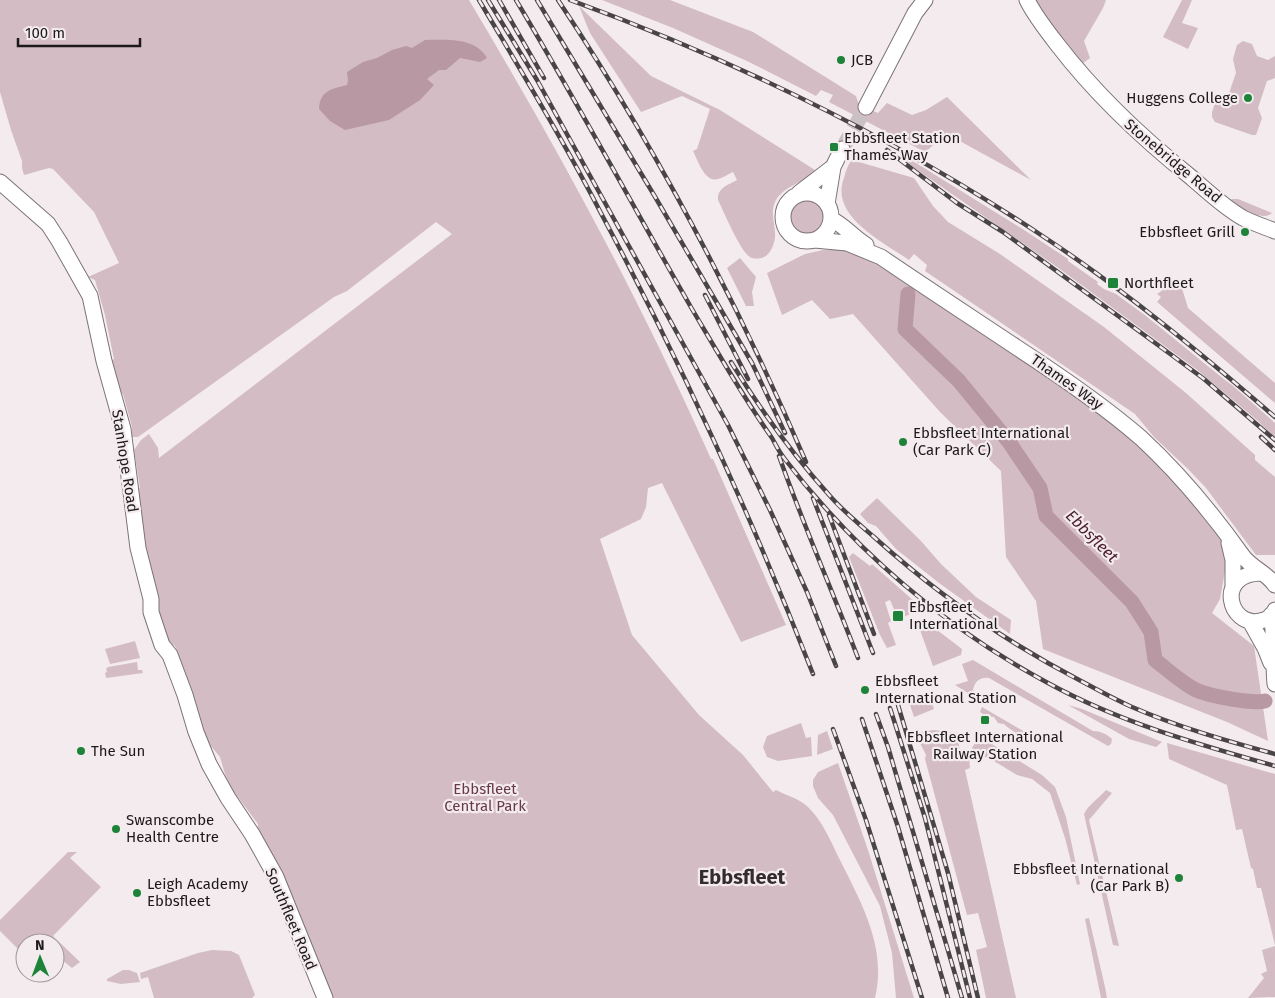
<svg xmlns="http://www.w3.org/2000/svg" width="1275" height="998" font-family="'Fira Sans',sans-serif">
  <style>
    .green { fill: #d3bcc3 }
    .water { fill: #b898a2 }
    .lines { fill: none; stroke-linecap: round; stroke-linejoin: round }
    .river { stroke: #b898a2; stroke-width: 15 }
    .major-tunnel { stroke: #c9c1c4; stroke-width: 15; stroke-dasharray: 15 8; stroke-linecap: butt }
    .major-casing { stroke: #7b7375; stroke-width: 17 }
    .major { stroke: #fff; stroke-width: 15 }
    .rail-casing { stroke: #494546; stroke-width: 4.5 }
    .rail { stroke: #f4ebee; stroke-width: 2.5; stroke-dasharray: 8; stroke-linecap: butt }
    .poi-dot { fill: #1d8338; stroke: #f4ebee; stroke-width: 2 }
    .labels { text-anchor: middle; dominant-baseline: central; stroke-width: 4.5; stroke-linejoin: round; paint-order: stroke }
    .poi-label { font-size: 15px; fill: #1c191a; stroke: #f4ebee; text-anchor: start }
    .street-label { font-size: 15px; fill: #1c191a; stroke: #f4ebee }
    .park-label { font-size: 15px; fill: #68394a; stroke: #f4ebee }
    .water-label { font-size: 16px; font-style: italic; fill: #4d2031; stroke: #f4ebee }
    .district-label { font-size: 20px; font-weight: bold; fill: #332c2e; stroke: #f4ebee }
  </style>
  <rect width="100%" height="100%" fill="#f4ebee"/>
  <path class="green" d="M0 0H469C558 149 641 301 711 459H713L786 625 741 642 662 483 648 488 646 507 641 519 600 539 632 635 699 715 743 755 773 792 776 790C787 796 799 798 809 808 823 822 831 842 840 860 862 904 887 948 875 998H331L257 833 258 824 237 796 235 797 225 774 220 757 206 740 195 706 194 698 175 646 169 643C152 593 144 542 137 490L140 488 134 450 141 440 149 434 158 448 159 458 452 234 436 222 347 291 334 297 138 437H132V427L123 394 120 393 110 361 114 359 105 315 95 280 88 277 119 263 94 212 53 169 49 168 24 175 22 168V161L11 130 0 92Z
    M602 0H670L753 32 856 96 859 105 878 113 887 103 912 115 926 110 947 97 1031 180 947 134 925 152 829 102 833 95 821 90 816 96 747 61 673 28Z
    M1035 0H1106L1103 8 1084 41 1090 58 1082 64 1053 27Z
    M1182 0H1192L1182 23 1198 28 1188 49 1163 37Z
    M579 6 651 76 720 110 815 170C805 183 785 185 776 200 769 213 776 224 775 238 774 244 771 254 764 257 760 259 753 259 750 257 740 251 724 212 718 200 717 188 728 185 737 180L733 172C728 174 723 178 718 179 705 183 698 161 693 151L697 149 710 109 682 96 641 112 590 33Z
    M1243 41 1252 44 1257 56 1268 60 1275 56V78L1267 81 1258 108 1262 118 1256 135H1252L1215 122 1212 117V112L1216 100 1229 93 1236 73 1233 59 1237 45Z
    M908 158 1021 228 1068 259V261L1098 282 1097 284 1104 289 1116 294 1146 316 1225 380 1232 385 1275 423V438L1258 421 1196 369 1057 267 906 162Z
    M852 160 914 178 933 206 948 222 1000 254 1104 327 1186 393 1255 455V460L1275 477V555H1256L1206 488 1189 470 1154 437 1135 414 925 271 927 265 914 254 909 260C883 242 829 216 844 178 846 171 847 166 852 160Z
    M1232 199H1238L1272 213C1261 223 1241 206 1229 201Z
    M790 217a17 17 0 1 1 34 0a17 17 0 1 1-34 0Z
    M840 245 862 251 1066 385 1142 445 1223 537 1226 561 1225 571 1220 599 1212 613 1254 646 1268 741 1227 722 1043 649 1036 601 1006 557 1001 471 940 412 853 314 830 319 812 300 782 315 767 273 805 254 823 250H839Z
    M740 258 756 277 752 292 754 306H746L727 268Z
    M1181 285 1188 308 1275 383V403L1157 302 1161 297 1157 294 1169 286Z
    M877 498 921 541 941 564 976 597 1011 620 1010 634 939 583 896 549 876 526 868 523 860 514Z
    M853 553 870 566 872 564 923 609 903 617 896 614 890 600 885 602 891 621 888 623 896 645 887 648 880 635 849 557Z
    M928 623 962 649 961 655 933 666 920 630Z
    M135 641 140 658 110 664 105 649Z
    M973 660 1093 731C1100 731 1107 734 1112 739L1111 744 1108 746 989 678C980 677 975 681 973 690L976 698 955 685 968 681 962 664Z
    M137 662 138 670H142L143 673 106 678 105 673 107 672 106 669 108 667Z
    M929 695 934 709 914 717 910 705 912 703V701Z
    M1068 705 1082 709 1162 742 1156 747 1129 739Z
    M982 707 1030 735 1027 739C1020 735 1010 730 1004 724L998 723 994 717 986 716 980 712Z
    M801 723 806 738 811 737 812 756 778 761 767 757 763 747 767 736Z
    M934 730 957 733 961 758H969L970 768 965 770 1016 998H986L976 950 987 947 978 913 967 915 925 759 926 755 915 733Z
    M827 731 833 749 817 755 818 735Z
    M978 738H982L1042 775 1055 787 1066 817 1080 884 1077 885 1065 838 1050 793 1032 779 1017 775 989 758 985 757 976 758 974 757 972 748Z
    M1167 743 1275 774V945L1261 888H1257L1253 869 1251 868 1242 829 1236 830 1227 785 1169 759Z
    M838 763 868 850 914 998H896L892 953 880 906 833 815 818 798 813 786V780L818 772Z
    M1106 790 1112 793 1089 820 1119 946 1113 945 1084 814C1089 804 1098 799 1106 790Z
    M68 852H77L70 858 101 887 53 936 80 962 72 968 62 960H55V943H25V956L0 931V920Z
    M1089 918 1105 987 1107 998H1101L1085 919Z
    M1275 946V997L1248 998 1264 978 1261 974 1267 971 1262 950Z
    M212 950 231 951 239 955 255 995 252 998H154L148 977 141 979 140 973 198 953Z
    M123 970H129L137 973 140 982 121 984 107 981V979Z"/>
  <path class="water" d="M425 40C447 40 475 37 487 58L480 62 460 58 446 70H439L427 79 434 85 420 100 389 120 345 130 330 121 319 109C320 90 332 89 347 85L348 81 347 72 363 62 377 58 392 50 406 46 412 48Z"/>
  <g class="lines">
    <path class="river" d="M908 294 905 329 959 381 1009 442 1040 488 1046 516 1132 602 1151 632 1155 660C1168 670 1182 683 1196 690 1209 696 1252 704 1265 701"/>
    <path class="major-tunnel" d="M842 149 866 107"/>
    <g class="major-casing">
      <path id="major" d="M1027 0C1035 16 1046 30 1057 44 1096 95 1142 138 1192 178 1208 192 1225 208 1243 218 1253 223 1265 227 1275 231
        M866 107 915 13 925 0
        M0 182 48 224 59 241 90 296 104 361 123 429 138 548 151 599V612L162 645 170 655 185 695 196 732 209 764 228 798 252 834 276 877 325 998
        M783 217a24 24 0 1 1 48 0a24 24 0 1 1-48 0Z
        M799 193 833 167
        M827 204 833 167 842 149
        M831 219C844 225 853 237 866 245
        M815 240 847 243 881 257C925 287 971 317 1016 347 1059 375 1102 404 1141 438 1179 473 1212 513 1242 555 1251 568 1267 573 1275 585
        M1229 543 1233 560V586
        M1262 573C1214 573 1229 628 1260 621 1267 620 1272 616 1275 610
        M1271 615C1275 629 1273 666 1275 684
        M1250 621 1265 648 1271 663"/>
    </g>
    <use href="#major" class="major"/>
    <g class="rail-casing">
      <path id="rail" d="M479 0C521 71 565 143 603 217 682 365 752 518 813 674
        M488 0 537 80 728 425 770 510 807 592 836 666
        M499 0 544 78
        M516 0C577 102 633 206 692 309 718 353 743 397 772 438 776 445 779 452 784 458 854 550 945 628 1048 683 1119 722 1197 744 1275 766
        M537 0 654 195 752 363 785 433
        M558 0C655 146 737 301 806 462
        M570 0C737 61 899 140 1047 239 1127 292 1202 354 1275 417
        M887 150 957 203 1003 232 1173 356 1204 379 1275 440
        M705 295 748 379
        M731 362C760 409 793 455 830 496 843 511 859 524 874 537 937 594 1006 642 1081 681 1098 690 1114 699 1132 707 1178 727 1227 741 1275 754
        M1261 437 1275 450
        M779 456C803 524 832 590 858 658
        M813 498 873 653
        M829 515 874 634
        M898 705 948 873 978 998
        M890 708 925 818 970 998
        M876 714 888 747 962 998
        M862 719 898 827 948 998
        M833 729 866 820 922 998"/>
    </g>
    <use href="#rail" class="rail"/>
  </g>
  <g class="poi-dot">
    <circle cx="841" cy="60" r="5"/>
    <circle cx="1248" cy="98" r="5"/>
    <rect x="829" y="142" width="10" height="10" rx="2.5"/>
    <circle cx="1245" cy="232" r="5"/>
    <rect x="1107" y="277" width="12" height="12" rx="2.5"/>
    <circle cx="903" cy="442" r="5"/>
    <rect x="892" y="610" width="12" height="12" rx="2.5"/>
    <circle cx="865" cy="690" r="5"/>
    <rect x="980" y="715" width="10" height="10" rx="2.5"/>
    <circle cx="81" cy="751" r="5"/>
    <circle cx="116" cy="829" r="5"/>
    <circle cx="1179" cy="878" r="5"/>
    <circle cx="137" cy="893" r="5"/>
  </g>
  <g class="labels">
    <g class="poi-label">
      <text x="851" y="60">JCB</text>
      <text x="1238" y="98" text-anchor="end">Huggens College</text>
      <text x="844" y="138">Ebbsfleet Station<tspan x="844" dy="17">Thames Way</tspan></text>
      <text x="1235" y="232" text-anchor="end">Ebbsfleet Grill</text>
      <text x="1124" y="283">Northfleet</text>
      <text x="913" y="433">Ebbsfleet International<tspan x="913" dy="17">(Car Park C)</tspan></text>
      <text x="909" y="607">Ebbsfleet<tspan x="909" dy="17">International</tspan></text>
      <text x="875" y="681">Ebbsfleet<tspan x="875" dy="17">International Station</tspan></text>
      <text x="985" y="737" text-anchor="middle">Ebbsfleet International<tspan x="985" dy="17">Railway Station</tspan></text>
      <text x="91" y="751">The Sun</text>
      <text x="126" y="820">Swanscombe<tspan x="126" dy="17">Health Centre</tspan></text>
      <text x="1169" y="869" text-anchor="end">Ebbsfleet International<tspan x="1169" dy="17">(Car Park B)</tspan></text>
      <text x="147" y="884">Leigh Academy<tspan x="147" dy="17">Ebbsfleet</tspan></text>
    </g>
    <g class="street-label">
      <text transform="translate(1173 161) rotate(40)">Stonebridge Road</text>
      <text transform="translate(1067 382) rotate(35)">Thames Way</text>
      <text transform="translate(125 461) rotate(81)">Stanhope Road</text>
      <text transform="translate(291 919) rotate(67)">Southfleet Road</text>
    </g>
    <g class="park-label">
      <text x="485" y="789">Ebbsfleet<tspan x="485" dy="17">Central Park</tspan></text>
    </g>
    <g class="water-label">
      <text transform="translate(1092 536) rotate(45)">Ebbsfleet</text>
    </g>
    <g class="district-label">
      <text x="742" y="877">Ebbsfleet</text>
    </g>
  </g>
  <g transform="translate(40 958) rotate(359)"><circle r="24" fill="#f4ebee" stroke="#9e9799"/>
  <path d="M0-4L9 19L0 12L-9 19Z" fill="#1d8338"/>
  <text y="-8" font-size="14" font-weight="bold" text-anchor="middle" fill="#1c191a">N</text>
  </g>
  <path d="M18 38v8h122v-8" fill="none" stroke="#1c191a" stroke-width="2.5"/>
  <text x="25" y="38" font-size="15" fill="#1c191a" stroke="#f4ebee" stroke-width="4" paint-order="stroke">100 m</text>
</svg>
